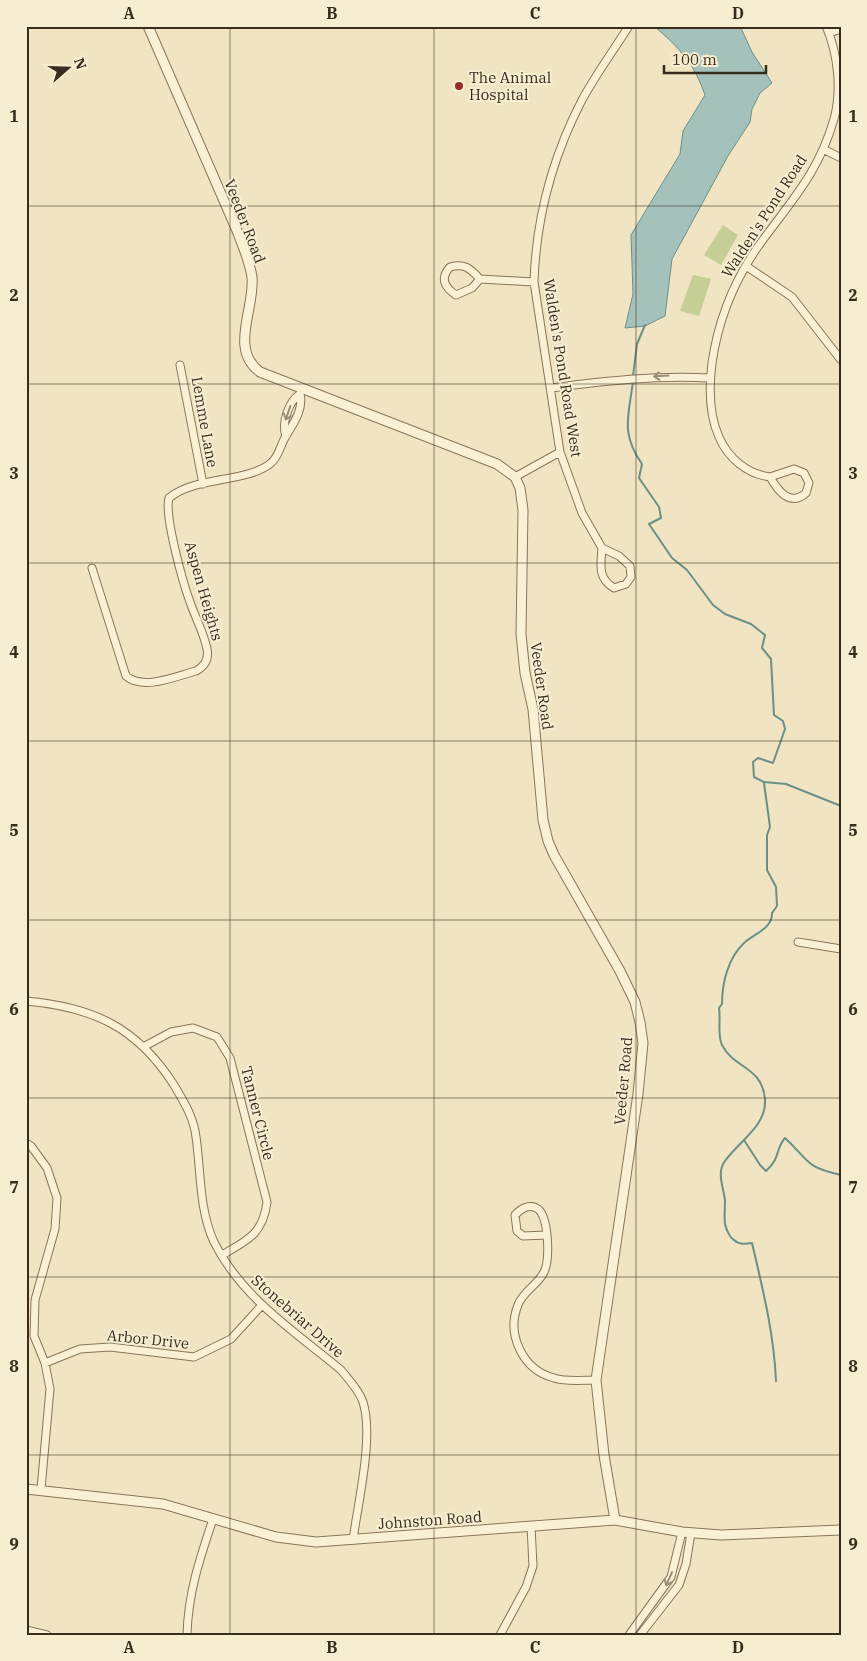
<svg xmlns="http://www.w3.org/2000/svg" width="867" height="1661" font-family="'IBM Plex Serif',serif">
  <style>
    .park { fill: #c4ce95 }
    .water { fill: #a4c2bb; stroke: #6b9089 }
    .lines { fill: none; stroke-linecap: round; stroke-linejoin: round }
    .stream { stroke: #6b9089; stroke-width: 2 }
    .minor-casing { stroke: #8a7558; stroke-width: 9 }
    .tertiary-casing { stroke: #8a7558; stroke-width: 11 }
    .minor { stroke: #faf1d5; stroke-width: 7 }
    .tertiary { stroke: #faf1d5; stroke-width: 9 }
    .oneway { stroke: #9a8e79 }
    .grid { fill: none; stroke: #392c1d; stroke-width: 1; stroke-opacity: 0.55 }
    .poi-dot { fill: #9b2b26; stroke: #f7eed2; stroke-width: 2 }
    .labels { text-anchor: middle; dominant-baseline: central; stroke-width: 4; stroke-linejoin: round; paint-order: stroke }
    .poi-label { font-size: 15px; fill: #392c1d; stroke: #f7eed2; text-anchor: start }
    .street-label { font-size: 15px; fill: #392c1d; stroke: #f7eed2 }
    .neatline { fill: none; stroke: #392c1d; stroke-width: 2 }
    .grid-label { font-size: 16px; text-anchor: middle; font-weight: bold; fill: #392c1d }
  </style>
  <rect width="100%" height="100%" fill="#f0e4c2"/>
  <path class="park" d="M723 225 738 235 721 265 704 255Z
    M693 275 711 279 699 316 680 311Z"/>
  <path class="water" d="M740 26 752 52 772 83 760 93 752 109 750 122 728 156 672 259 665 316 645 326 625 328 633 294 631 235 680 154 683 131 705 95C695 65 679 47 655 27Z"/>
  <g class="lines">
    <path class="stream" d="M633 376 637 344 645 325
      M633 381C629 415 620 433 642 464L639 478 659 507 661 518 649 524 672 558 687 570 713 605 725 614 751 624 765 635 762 648 771 659 774 715 783 721 785 729 773 763 758 758 753 762 754 777 764 782 786 784 841 806
      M764 783 770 827 767 835V870L776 887 777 906 772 913C773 928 754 934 744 943 728 958 722 983 722 1004L719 1008C721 1019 717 1035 722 1045 734 1069 762 1066 765 1099 767 1126 739 1141 725 1161 716 1173 724 1188 725 1201 725 1209 724 1217 725 1224 726 1229 730 1238 734 1240 739 1245 746 1244 752 1243 763 1290 774 1334 776 1381
      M744 1140 760 1165 766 1171C781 1158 775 1149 785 1138 810 1161 803 1166 841 1175"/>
    <g class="minor-casing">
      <path id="minor" d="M829 33 841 29
        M823 149 841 158
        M746 266 792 297 841 360
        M480 279 472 288 456 295C444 287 440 278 450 267 464 263 470 268 480 279L534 282
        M180 365 203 484
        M551 388C604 381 656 375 710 378
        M286 436C281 423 289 401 300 394
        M794 469 804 473 809 483 806 493C790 507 778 491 770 477Z
        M515 477 560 452
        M770 477C747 474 728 458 719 437 709 415 709 387 712 363 718 321 733 283 757 248 789 203 818 175 834 119 842 90 838 54 826 26
        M602 548 582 513 560 452 534 282C536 219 553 156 582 100 596 74 613 51 629 26
        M602 548 619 556 630 566 631 577 626 584 614 588C597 578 601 564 602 548Z
        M92 568 126 676C144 691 176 676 196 671 205 666 209 659 207 649 204 633 195 617 190 602 183 583 164 515 169 498 195 476 247 483 271 463 280 455 280 445 286 436 293 424 304 409 300 394
        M798 942 841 949
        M26 1001C93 1007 137 1027 174 1085 184 1102 194 1118 196 1137 201 1171 199 1210 214 1242 242 1298 294 1331 341 1370 349 1380 359 1390 363 1402 374 1437 358 1502 353 1540
        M145 1046 171 1032 193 1028 217 1037 230 1058 267 1202C263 1234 248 1240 222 1255
        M26 1143 31 1146 47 1168 57 1198 55 1229 35 1300 34 1336 45 1363 50 1389 41 1489
        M546 1235 523 1236 517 1231 515 1215C520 1209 530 1203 538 1209 549 1218 550 1260 544 1272 538 1285 523 1291 518 1305 506 1335 523 1370 554 1378 566 1382 583 1380 596 1380
        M45 1363 80 1349 110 1347 194 1357 231 1339 262 1305
        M26 1630 47 1635
        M187 1635C188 1593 200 1558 213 1519
        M500 1635 526 1587 533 1566 531 1526
        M629 1635 671 1577 682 1532
        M640 1635 679 1585 686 1564 691 1533"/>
    </g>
    <g class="tertiary-casing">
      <path id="tertiary" d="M148 26 238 233C243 247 250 262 252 277 255 309 229 349 260 372L497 464 515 477 520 488 523 510 521 634 525 673 533 709 543 820 548 841 554 855 620 971 635 1002 640 1022 643 1043 638 1094 596 1380 604 1455 615 1520
        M26 1489 163 1504 276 1537 316 1542 615 1520 682 1532 721 1535 841 1530"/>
    </g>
    <use href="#minor" class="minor"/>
    <use href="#tertiary" class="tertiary"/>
  </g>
  <defs><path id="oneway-shaft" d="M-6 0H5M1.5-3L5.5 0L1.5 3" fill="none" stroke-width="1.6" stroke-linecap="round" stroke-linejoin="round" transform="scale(1.25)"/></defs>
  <g class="oneway">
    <use href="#oneway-shaft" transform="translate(661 376) rotate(177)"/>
    <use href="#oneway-shaft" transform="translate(288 413) rotate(109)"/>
    <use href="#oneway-shaft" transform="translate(669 1579) rotate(114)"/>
  </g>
  <path class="grid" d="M230 26V1635M434 26V1635M636 26V1635M26 206H841M26 384H841M26 563H841M26 741H841M26 920H841M26 1098H841M26 1277H841M26 1455H841"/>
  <circle class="poi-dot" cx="459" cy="86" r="5"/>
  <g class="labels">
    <g class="poi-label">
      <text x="469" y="77">The Animal<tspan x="469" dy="17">Hospital</tspan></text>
    </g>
    <g class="street-label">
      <text transform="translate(764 216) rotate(-57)">Walden's Pond Road</text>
      <text transform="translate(245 221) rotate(69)">Veeder Road</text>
      <text transform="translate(563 368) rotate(81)">Walden's Pond Road West</text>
      <text transform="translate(205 422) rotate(80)">Lemme Lane</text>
      <text transform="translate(204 591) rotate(74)">Aspen Heights</text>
      <text transform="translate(542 686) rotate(82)">Veeder Road</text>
      <text transform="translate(623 1081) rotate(-85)">Veeder Road</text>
      <text transform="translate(258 1113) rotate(76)">Tanner Circle</text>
      <text transform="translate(298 1316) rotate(41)">Stonebriar Drive</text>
      <text transform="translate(148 1339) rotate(6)">Arbor Drive</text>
      <text transform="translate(430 1520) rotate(-4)">Johnston Road</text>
    </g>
  </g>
  <rect width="867" height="1661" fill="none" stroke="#f7eed2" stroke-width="55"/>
  <g transform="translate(68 68) rotate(70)" stroke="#f7eed2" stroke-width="4" paint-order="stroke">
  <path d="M0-4L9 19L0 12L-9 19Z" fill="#392c1d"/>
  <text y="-8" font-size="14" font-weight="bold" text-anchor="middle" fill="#392c1d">N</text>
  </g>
  <path d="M664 65v8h102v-8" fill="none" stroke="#392c1d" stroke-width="2.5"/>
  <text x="672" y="65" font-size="15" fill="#392c1d" stroke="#f7eed2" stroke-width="4" paint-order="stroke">100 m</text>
  <rect x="28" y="28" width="812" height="1606" class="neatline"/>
  <g class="grid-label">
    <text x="129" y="19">A</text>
    <text x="332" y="19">B</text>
    <text x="535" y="19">C</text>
    <text x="738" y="19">D</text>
    <text x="14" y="122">1</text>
    <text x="853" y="122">1</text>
    <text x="14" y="301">2</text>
    <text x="853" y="301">2</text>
    <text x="14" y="479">3</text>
    <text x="853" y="479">3</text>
    <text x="14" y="658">4</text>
    <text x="853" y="658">4</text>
    <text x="14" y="836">5</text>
    <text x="853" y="836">5</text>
    <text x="14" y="1015">6</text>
    <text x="853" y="1015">6</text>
    <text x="14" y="1193">7</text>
    <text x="853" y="1193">7</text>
    <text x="14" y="1372">8</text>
    <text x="853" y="1372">8</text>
    <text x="14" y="1550">9</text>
    <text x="853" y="1550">9</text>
    <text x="129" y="1653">A</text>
    <text x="332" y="1653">B</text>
    <text x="535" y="1653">C</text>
    <text x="738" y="1653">D</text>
  </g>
</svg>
